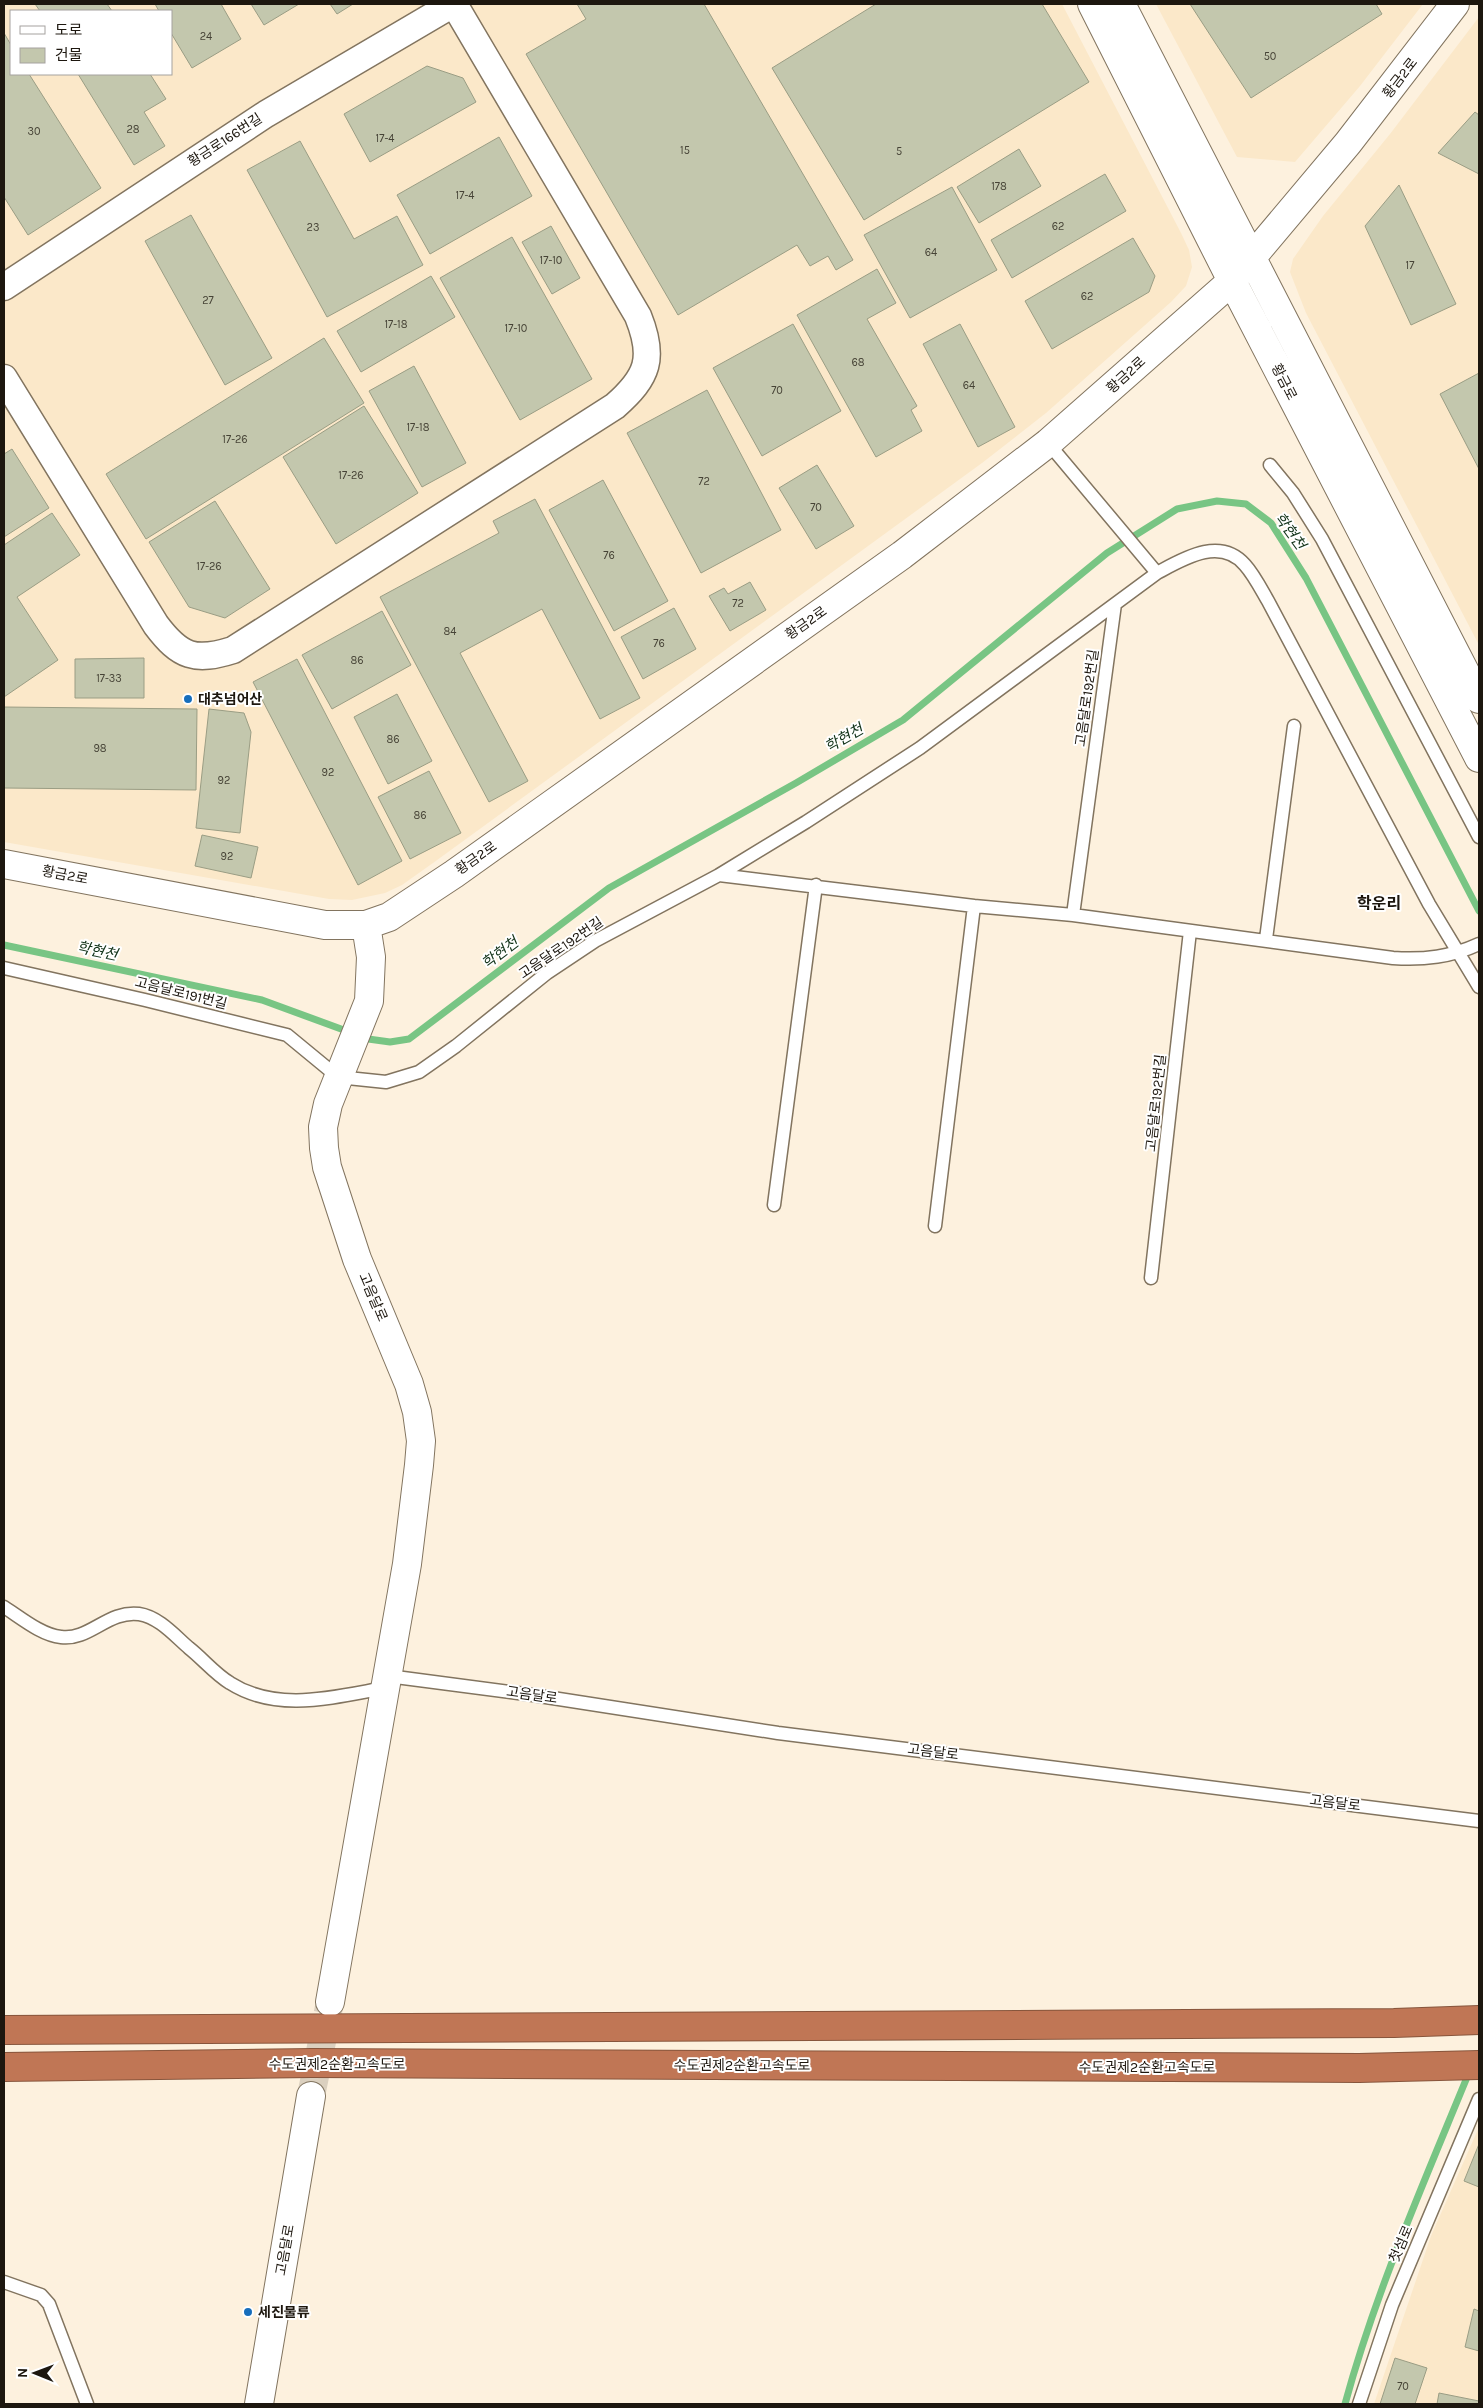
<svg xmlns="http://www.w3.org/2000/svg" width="1483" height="2408" font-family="Karla,'Noto Sans KR',sans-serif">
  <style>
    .built { fill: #fbe8c9; fill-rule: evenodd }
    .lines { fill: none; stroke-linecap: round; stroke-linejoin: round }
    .stream { stroke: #78c584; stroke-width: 7 }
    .building { fill: #c3c7ad; stroke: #9a9d84 }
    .tertiary-tunnel { stroke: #dbd0bf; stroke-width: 28; stroke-dasharray: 28 14; stroke-linecap: butt }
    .service-casing { stroke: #82745f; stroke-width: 15 }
    .minor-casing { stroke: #82745f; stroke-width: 29 }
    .tertiary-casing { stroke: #82745f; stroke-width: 30 }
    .motorway-casing { stroke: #87553c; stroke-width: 30 }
    .service { stroke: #fff; stroke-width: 12 }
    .minor { stroke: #fff; stroke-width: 26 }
    .tertiary { stroke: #fff; stroke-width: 28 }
    .motorway { stroke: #c07655; stroke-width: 28 }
    .poi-dot { fill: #176ebc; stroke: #fff; stroke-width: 2 }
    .labels { text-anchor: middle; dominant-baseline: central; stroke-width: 4; stroke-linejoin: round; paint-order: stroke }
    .number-label { font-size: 11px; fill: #464336 }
    .street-label { font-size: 14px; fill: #1d170f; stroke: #fff }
    .poi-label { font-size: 14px; font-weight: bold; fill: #1d170f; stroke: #fff; text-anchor: start }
    .water-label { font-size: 15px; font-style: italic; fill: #113218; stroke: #fff }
    .quarter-label { font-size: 16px; font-weight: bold; fill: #1d170f; stroke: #fff }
  </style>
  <rect width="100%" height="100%" fill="#fdf1de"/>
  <path class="built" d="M4 4H1062L1181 233 1189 250 1192 267 1186 286 1171 302 1046 413 982 463 433 863 402 885 385 893 352 900 329 899 4 842ZM11 11H171V74H11Z
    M1156 4H1423L1360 86 1295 162 1237 157Z
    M1479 17V645L1306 313 1290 272 1293 259 1323 216 1390 134Z
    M1479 2127V2404H1374L1431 2236Z"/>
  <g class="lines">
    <path class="stream" d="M4 945 262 1000 352 1033
      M361 1038 390 1042 409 1039 609 888 796 783 903 720 1107 553 1177 509 1217 501 1246 504 1271 523 1306 578 1479 911
      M1345 2404C1376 2290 1425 2180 1470 2070"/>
  </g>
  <path class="building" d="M35 4H107L112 11H40Z
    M155 4H221L241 39 192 68 171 33V11H159Z
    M251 4H299L264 25Z
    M330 4H353L337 14Z
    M577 4H704L853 260 836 270 828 256 810 266 797 245 678 315 526 54 586 19Z
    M876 4H1042L1089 82 864 220 772 68Z
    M1190 4H1376L1382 14 1251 98Z
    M4 33 11 45V74H29L101 188 28 235 4 197Z
    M427 66 463 78 476 102 370 162 344 114Z
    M78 74H150L166 99 144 112 165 146 134 165Z
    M1475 112 1479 115V174L1438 153Z
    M499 137 532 196 430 254 397 195Z
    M300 141 354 239 397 216 423 265 327 317 247 170Z
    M1019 149 1041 186 979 223 957 187Z
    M1105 174 1126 211 1012 278 991 240Z
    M1399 185 1456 304 1411 325 1365 226Z
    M952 187 997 270 910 318 864 235Z
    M191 215 272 358 225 385 145 241Z
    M551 226 580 278 552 294 522 242Z
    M512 237 592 379 520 420 440 278Z
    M1133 238 1155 276 1149 292 1052 349 1025 301Z
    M877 269 896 303 867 319 917 406 911 410 922 431 876 457 797 315Z
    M431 276 455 317 361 372 337 331Z
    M793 324 841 411 762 456 713 368Z
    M960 324 1015 427 978 447 923 344Z
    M324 338 364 403 146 539 106 474Z
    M414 366 466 463 422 487 369 391Z
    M1479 373V469L1440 394Z
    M707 390 781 530 701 573 627 433Z
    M364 406 418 493 336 544 283 457Z
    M12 449 49 508 4 537V454Z
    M817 465 854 526 816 549 779 488Z
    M603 480 668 601 614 631 549 510Z
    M535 499 640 698 600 719 542 609 460 653 528 781 489 802 380 597 499 533 493 521Z
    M215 501 270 589 225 618 189 607 149 542Z
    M52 513 80 555 17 597 58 660 4 697V545Z
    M750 582 766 610 730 631 709 596 724 588 728 594Z
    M674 608 696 649 643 679 621 637Z
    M382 611 411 665 332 709 302 655Z
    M144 658V698H75V659Z
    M297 659 402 861 358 885 253 682Z
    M397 694 432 761 388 784 354 717Z
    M4 707 197 709 196 790 4 788Z
    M209 709 244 713 251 732 240 833 196 828Z
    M429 771 461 833 410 859 378 797Z
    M202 835 258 847 251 878 195 866Z
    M1479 2144V2187L1464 2181Z
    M1474 2309 1479 2311V2351L1465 2347Z
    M1395 2358 1427 2368 1415 2404H1380Z
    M1439 2393 1479 2401V2404H1437Z"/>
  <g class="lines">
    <path class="tertiary-tunnel" d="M311 2096 329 2007"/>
    <g class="service-casing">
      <path id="service" d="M1048 443 1157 573C1183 559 1220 536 1245 565 1254 575 1261 589 1268 601L1429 904 1479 987
        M1270 465 1293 493 1322 539 1479 837
        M719 875 806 822 920 748 1157 573
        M1073 915 1115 604
        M1266 939 1294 726
        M4 968 145 1000 287 1035 338 1077 386 1082 419 1072 456 1046 547 973 595 941 719 875 974 906 1073 915 1393 958C1424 960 1451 957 1479 944
        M774 1205 816 885
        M935 1226 974 906
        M1151 1278 1190 931
        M4 1607C20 1617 41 1635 61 1637 89 1641 108 1610 139 1614 159 1617 175 1636 189 1648 203 1659 215 1674 230 1683 277 1713 334 1697 385 1688
        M388 1676 533 1695 778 1733 1479 1821
        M4 2282 41 2295 49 2304 87 2404
        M1359 2404 1392 2305 1479 2099"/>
    </g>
    <g class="minor-casing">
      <path id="minor" d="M4 287 266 114 453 4
        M4 378 156 625C180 657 195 662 233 650L615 406C648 377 655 358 638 316L454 4"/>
    </g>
    <g class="tertiary-casing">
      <path id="tertiary" d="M1092 4 1232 281 1479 758
        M1121 4 1479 699
        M4 864 325 925H366L389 917 454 874 902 555 1048 443 1232 281 1348 143 1455 4
        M330 2002 407 1564 419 1465 421 1441 417 1412 409 1384 357 1259 327 1167 324 1148 323 1127 328 1104 369 1001 371 957 366 925
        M259 2404 311 2096"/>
    </g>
    <g class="motorway-casing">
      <path id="motorway" d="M4 2030 1394 2023 1479 2020
        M4 2067 312 2063 1359 2068 1479 2065"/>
    </g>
    <use href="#service" class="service"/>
    <use href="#minor" class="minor"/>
    <use href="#tertiary" class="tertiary"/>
    <use href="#motorway" class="motorway"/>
  </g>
  <g class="poi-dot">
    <circle cx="188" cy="699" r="5"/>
    <circle cx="248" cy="2312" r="5"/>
  </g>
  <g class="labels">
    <g class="number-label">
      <text x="206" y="36">24</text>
      <text x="1270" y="56">50</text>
      <text x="133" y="129">28</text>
      <text x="34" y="131">30</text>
      <text x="385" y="138">17-4</text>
      <text x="685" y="150">15</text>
      <text x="899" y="151">5</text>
      <text x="999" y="186">178</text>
      <text x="465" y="195">17-4</text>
      <text x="1058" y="226">62</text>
      <text x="313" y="227">23</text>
      <text x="931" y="252">64</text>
      <text x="551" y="260">17-10</text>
      <text x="1410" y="265">17</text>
      <text x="1087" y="296">62</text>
      <text x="208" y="300">27</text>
      <text x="396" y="324">17-18</text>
      <text x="516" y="328">17-10</text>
      <text x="858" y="362">68</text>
      <text x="969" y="385">64</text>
      <text x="777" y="390">70</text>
      <text x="418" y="427">17-18</text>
      <text x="235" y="439">17-26</text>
      <text x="351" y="475">17-26</text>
      <text x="704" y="481">72</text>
      <text x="816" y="507">70</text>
      <text x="609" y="555">76</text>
      <text x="209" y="566">17-26</text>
      <text x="738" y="603">72</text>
      <text x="450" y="631">84</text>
      <text x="659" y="643">76</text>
      <text x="357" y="660">86</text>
      <text x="109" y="678">17-33</text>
      <text x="393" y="739">86</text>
      <text x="100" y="748">98</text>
      <text x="328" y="772">92</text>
      <text x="224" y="780">92</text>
      <text x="420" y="815">86</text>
      <text x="227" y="856">92</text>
      <text x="1403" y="2386">70</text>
    </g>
    <g class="street-label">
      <text transform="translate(1400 78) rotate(-52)">황금2로</text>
      <text transform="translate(225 140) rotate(-33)">황금로166번길</text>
      <text transform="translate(1126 375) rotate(-42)">황금2로</text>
      <text transform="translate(1284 382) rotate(63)">황금로</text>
      <text transform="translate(806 623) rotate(-35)">황금2로</text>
      <text transform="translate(1087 698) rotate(-82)">고음달로192번길</text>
      <text transform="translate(476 858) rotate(-35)">황금2로</text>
      <text transform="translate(65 875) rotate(11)">황금2로</text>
      <text transform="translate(561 948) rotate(-34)">고음달로192번길</text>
      <text transform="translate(181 993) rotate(14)">고음달로191번길</text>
      <text transform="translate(1156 1103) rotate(-84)">고음달로192번길</text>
      <text transform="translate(373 1297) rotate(67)">고음달로</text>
      <text transform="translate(532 1695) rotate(8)">고음달로</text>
      <text transform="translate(933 1752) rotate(7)">고음달로</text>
      <text transform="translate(1335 1803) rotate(7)">고음달로</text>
      <text x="337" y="2064">수도권제2순환고속도로</text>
      <text x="742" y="2065">수도권제2순환고속도로</text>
      <text x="1147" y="2067">수도권제2순환고속도로</text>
      <text transform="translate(1401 2244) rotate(-67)">첫섬로</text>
      <text transform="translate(285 2250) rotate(-80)">고음달로</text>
    </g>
    <g class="poi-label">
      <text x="198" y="699">대추넘어산</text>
      <text x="258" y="2312">세진물류</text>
    </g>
    <g class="water-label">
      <text transform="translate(1290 531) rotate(54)">학현천</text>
      <text transform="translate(844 738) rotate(-30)">학현천</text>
      <text transform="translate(97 951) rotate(12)">학현천</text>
      <text transform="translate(500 953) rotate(-37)">학현천</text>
    </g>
    <g class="quarter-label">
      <text x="1379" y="903">학운리</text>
    </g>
  </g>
  <rect width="1483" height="2408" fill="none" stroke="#1d170f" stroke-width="10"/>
  <rect x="10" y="10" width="162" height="65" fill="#ffffff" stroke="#a5a29f"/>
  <rect x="20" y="26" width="25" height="8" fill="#ffffff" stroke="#a5a29f"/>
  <text x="55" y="35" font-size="15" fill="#1d170f">도로</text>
  <rect x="20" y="48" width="25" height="15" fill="#c3c7ad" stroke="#a5a29f"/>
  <text x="55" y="60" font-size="15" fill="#1d170f">건물</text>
  <g transform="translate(35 2373) rotate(271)" stroke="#ffffff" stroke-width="4" paint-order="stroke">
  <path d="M0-4L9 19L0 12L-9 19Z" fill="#1d170f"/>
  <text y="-8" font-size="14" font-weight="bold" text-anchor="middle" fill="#1d170f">N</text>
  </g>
</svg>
